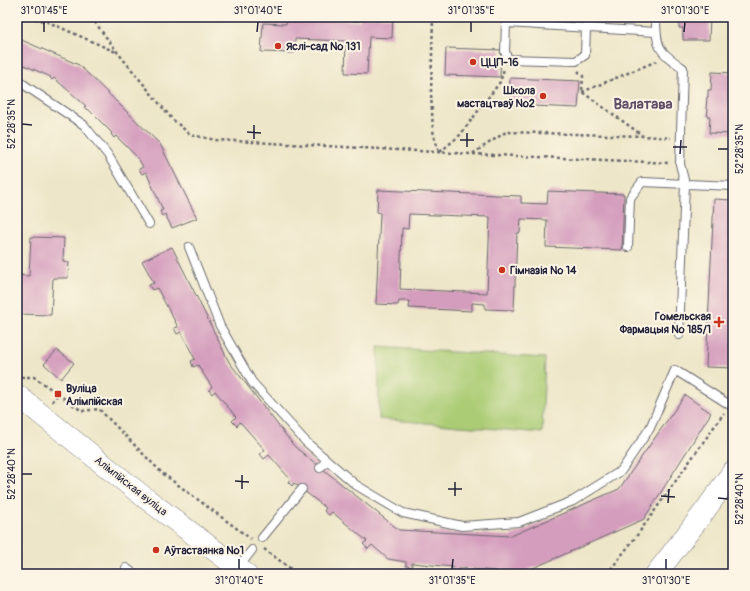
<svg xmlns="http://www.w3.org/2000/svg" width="750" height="591" font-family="Pangolin,sans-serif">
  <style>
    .green { fill: #abcc74; stroke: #667758 }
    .building { fill: #d49dbd; fill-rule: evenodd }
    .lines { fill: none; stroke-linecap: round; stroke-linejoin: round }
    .service-casing { stroke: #69676c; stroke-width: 10 }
    .tertiary-casing { stroke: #69676c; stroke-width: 22 }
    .path { stroke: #69676c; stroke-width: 2.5; stroke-dasharray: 3 3; stroke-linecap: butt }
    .service { stroke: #fff; stroke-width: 8 }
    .tertiary { stroke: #fff; stroke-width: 21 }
    .ticks { fill: none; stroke: #22223b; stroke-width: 1.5 }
    .poi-dot { fill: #c8321e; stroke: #fcf5e5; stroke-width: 1.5 }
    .labels { text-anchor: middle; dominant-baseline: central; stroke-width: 4; stroke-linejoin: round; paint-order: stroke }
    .poi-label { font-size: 11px; font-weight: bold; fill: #22223b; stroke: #fcf5e5; text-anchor: start }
    .street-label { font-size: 11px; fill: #22223b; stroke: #fcf5e5 }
    .district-label { font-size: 15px; font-weight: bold; fill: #604d68; stroke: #fcf5e5 }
    .neatline { fill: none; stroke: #22223b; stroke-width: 1.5 }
    .ticks-label { font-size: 10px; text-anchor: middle; fill: #22223b }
  </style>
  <rect width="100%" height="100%" fill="#fcf5e5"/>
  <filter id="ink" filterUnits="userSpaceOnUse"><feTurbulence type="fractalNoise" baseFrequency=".025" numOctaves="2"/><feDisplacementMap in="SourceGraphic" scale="8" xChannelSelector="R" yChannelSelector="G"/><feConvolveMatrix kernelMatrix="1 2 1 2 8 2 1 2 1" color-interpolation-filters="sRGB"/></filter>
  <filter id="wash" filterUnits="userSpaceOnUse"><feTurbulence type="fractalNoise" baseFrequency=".012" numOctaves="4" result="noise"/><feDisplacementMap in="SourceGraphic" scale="16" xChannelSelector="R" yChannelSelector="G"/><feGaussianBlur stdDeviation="0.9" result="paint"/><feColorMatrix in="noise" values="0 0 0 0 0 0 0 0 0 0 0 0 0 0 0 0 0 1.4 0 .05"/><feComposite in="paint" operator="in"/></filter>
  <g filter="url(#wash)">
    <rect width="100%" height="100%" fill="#ede6c8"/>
    <path class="green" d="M378 347 545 358 542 433 379 419Z"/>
    <g id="blocks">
      <path class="building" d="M287 17H309L308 19 359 21 360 17H393L392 38 369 37 367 74 345 73 346 41 295 39 294 53 261 52 263 23 286 24Z
        M572 17H618V20L572 18Z
        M679 17H710L709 40H683V28H679Z
        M17 38 79 65 160 144 197 218 172 228 165 214 162 216 160 211 163 210 146 172 142 174 139 169 143 167 138 158 116 136 114 138 111 134 112 133 88 109 87 110 84 107 86 106 54 78 52 80 50 78 51 77 17 62Z
        M446 48 501 50 500 77 445 75Z
        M712 72 733 73V134L709 133 710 117 707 116 708 109H706L707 97H708V90H711Z
        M510 78 580 81 578 108 509 105Z
        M378 190 521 196V203L547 204 548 191 624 194 622 250 546 247 547 220 521 219 520 233H517L514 310 485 309V304L472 303V311L409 308 410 301H399L398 305 376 304 380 213 377 212ZM409 214 490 217 487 293 400 289 402 228 408 229Z
        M714 199 733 200V368L706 367Z
        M31 237 64 238 63 261 69 262 68 278H53L51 315 19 314 20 290H17V275L29 276Z
        M172 247 229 362 295 447 399 530 511 536 619 489 685 395 711 413 644 519 522 573 502 572V574H496V571L459 568V571L453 570V567L412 563V567L406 566V562L388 559 372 545 368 549 363 544 367 541 332 512 329 515 324 511 326 508 294 483 292 486 288 482 290 479 269 455 264 459 260 454 265 450 240 422 237 426 232 421 236 417 215 391 212 394 209 390 212 387 204 375 198 365 193 367 191 361 195 359 181 332 177 334 174 328 178 327 157 288 152 290 149 285 154 283 142 261Z
        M57 350 74 363 61 379 44 364Z"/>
    </g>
  </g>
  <g filter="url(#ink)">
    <use href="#blocks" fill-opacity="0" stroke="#69676c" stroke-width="1"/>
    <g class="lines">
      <g class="service-casing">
        <path id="service" d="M656 17C656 48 658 51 683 68L680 164 685 184 679 335
          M586 28 585 55 576 61 508 59 505 52 506 23 656 32
          M17 80 84 125 108 155 149 224
          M189 247 220 326 252 382 306 442 327 460 356 485 403 513 462 526 519 522 573 501 621 471 650 428 675 370 733 407
          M628 247 630 198 642 182 733 186
          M320 468 327 460
          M262 538 302 489
          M126 568 134 574
          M238 568 252 550"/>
      </g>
      <g class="tertiary-casing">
        <path id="tertiary" d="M17 395 144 497 246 574
          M656 574 704 512 733 471"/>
      </g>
      <path class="path" d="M29 17 48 22 118 53
        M91 17 118 53 172 119 191 135 216 140 472 154 506 132 644 136 671 138
        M433 17 431 93 433 131 439 153
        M578 71 583 76 582 92 642 135
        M582 92 657 61
        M440 152 460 135 500 82 504 69
        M473 154 670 163
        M21 377H34L82 411 99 409 162 473 251 539
        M52 402 58 394
        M264 549 298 574
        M607 574 638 534 724 413"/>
      <use href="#service" class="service"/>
      <use href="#tertiary" class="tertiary"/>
    </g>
  </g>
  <path class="ticks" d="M44 32V22M257 32 258 22M471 32V22M684 32 685 22M22 124 32 125M247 132 261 133M254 139V125M460 140H474M467 147V133M673 147H687M718 149H728M680 154 681 140M22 474H32M235 481 249 482M242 489V475M448 489H462M455 496V482M661 496 675 497M718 498 728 499M668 503 669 489M239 569V559M452 569 453 559M666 569V559"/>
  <g class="poi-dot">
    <circle cx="278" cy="46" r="4"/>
    <circle cx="473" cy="62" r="4"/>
    <circle cx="543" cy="96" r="4"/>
    <circle cx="502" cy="270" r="4"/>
    <path d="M717 316h4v4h4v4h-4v4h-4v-4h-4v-4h4z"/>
    <rect x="54" y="390" width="8" height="8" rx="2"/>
    <circle cx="156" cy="550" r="4"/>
  </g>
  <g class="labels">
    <g class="poi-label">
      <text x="286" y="46">Яслі-сад № 131</text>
      <text x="481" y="62">ЦЦП-16</text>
      <text x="535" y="90" text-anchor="end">Школа<tspan x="535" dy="13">мастацтваў №2</tspan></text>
      <text x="510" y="270">Гімназія № 14</text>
      <text x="711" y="316" text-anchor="end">Гомельская<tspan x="711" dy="13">Фармацыя № 185/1</tspan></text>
      <text x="66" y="388">Вуліца<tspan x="66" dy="13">Алімпійская</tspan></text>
      <text x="164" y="550">Аўтастаянка №1</text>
    </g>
    <g class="street-label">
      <text transform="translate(131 486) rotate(38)">Алімпійская вуліца</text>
    </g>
    <g class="district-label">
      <text x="643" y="104">Валатава</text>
    </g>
  </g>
  <rect width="750" height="591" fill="none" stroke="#fcf5e5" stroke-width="44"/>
  <rect x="22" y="22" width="706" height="547" class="neatline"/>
  <g class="ticks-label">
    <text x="44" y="14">31°01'45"E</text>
    <text x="258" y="14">31°01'40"E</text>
    <text x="471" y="14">31°01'35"E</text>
    <text x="685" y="14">31°01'30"E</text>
    <text transform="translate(11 124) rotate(-90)" y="4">52°28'35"N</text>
    <text transform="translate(739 149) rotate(-90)" y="4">52°28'35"N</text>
    <text transform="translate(11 474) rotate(-90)" y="4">52°28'40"N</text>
    <text transform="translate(739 499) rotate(-90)" y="4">52°28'40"N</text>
    <text x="239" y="584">31°01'40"E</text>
    <text x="452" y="584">31°01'35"E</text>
    <text x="666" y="584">31°01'30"E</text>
  </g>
</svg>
